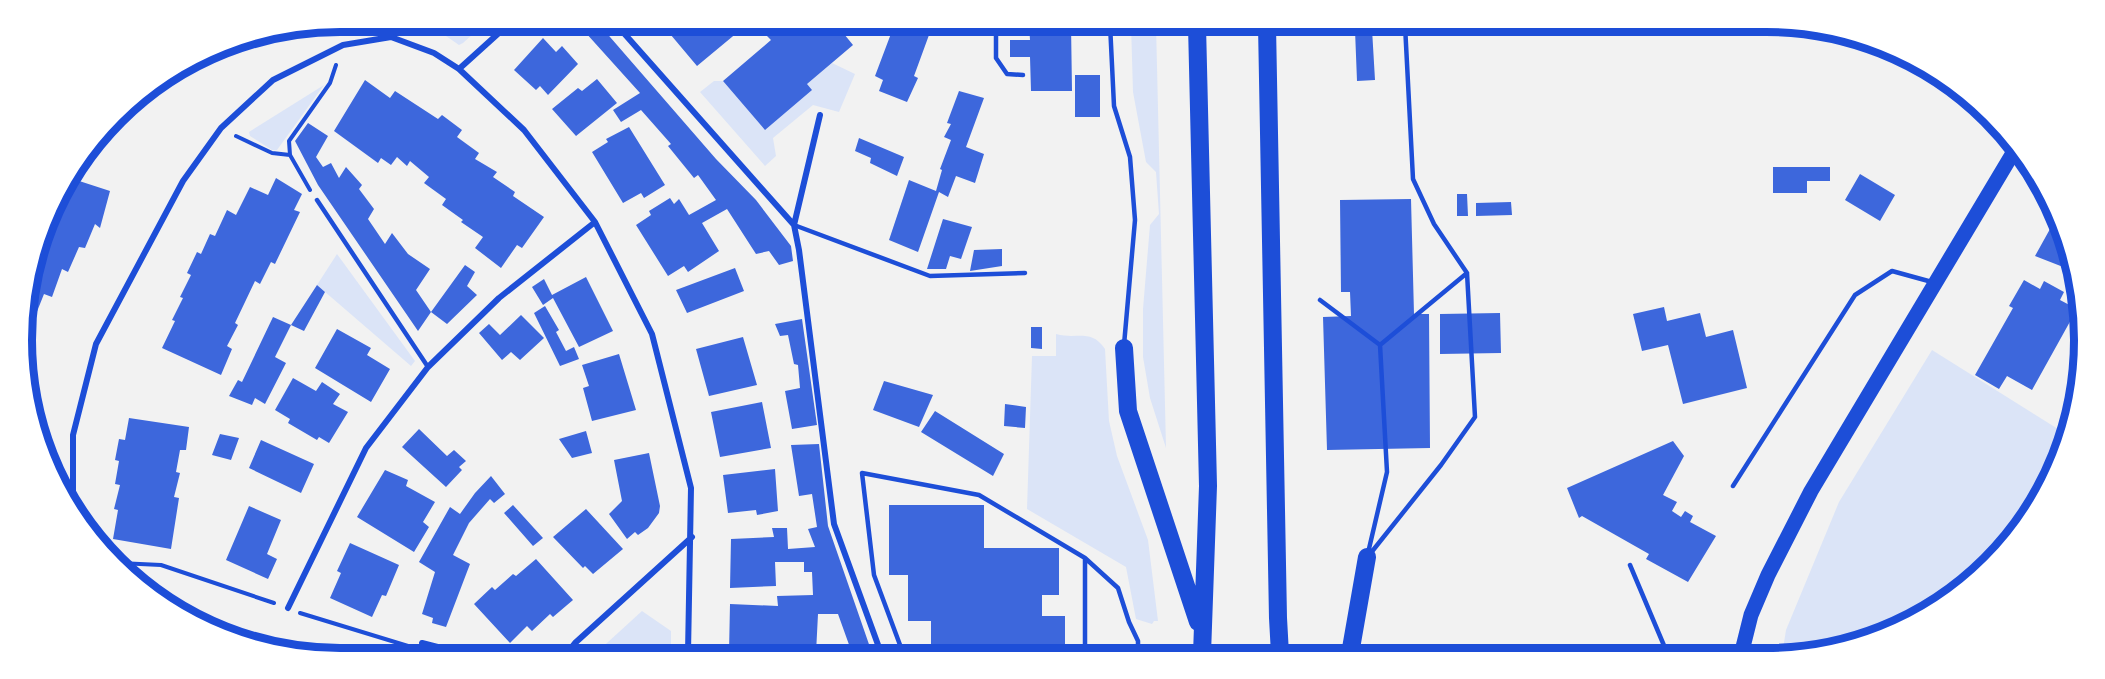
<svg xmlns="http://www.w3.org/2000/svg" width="2105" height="679" font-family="Karla,sans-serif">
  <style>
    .green { fill: #dbe4f7 }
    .building { fill: #3d67dc }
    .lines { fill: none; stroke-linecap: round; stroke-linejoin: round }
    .path { stroke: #1d4ed8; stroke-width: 4 }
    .service { stroke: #1d4ed8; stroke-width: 4.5 }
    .minor { stroke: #1d4ed8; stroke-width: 6 }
    .primary { stroke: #1d4ed8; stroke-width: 15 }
    .motorway { stroke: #1d4ed8; stroke-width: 18 }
    .rim { fill: none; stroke: #1d4ed8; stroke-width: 8 }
  </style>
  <rect width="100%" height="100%" fill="#f2f2f2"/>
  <path class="green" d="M449 22H486L463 43 459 45 446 36Z
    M1131 24H1156L1166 448 1150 398 1143 357V309L1150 225 1159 214 1156 172 1146 162 1133 92Z
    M832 63 855 74 839 112 813 105 773 138 776 156 765 166 700 92 714 81H723L765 129 811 90 807 84Z
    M324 85 277 150H272L250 136 249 132Z
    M337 254 415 361 411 366 317 285Z
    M1056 334C1077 340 1091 328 1105 349L1109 421 1117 456 1148 540 1158 621H1154L1152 624 1136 619 1126 567 1027 509 1032 356H1056Z
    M1932 350 2066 434 2041 498 1976 579 1906 625 1807 655H1782L1786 630 1839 502Z
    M642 611 671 631V653H596Z"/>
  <path class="building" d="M576 22H597L716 159 756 200 791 246 793 261 779 265 769 251 756 254 727 209 702 223 719 251 688 272 684 266 668 276 636 225 651 215 649 211 670 198 674 204 679 199 689 215 716 200 698 175 694 178 668 146 671 144 641 110 621 122 613 110 640 93Z
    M660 22 740 23 744 27 697 66Z
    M784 23H835L853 45 807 84 812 90 765 130 723 81 771 40 767 36Z
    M895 23 929 35 914 76 918 78 907 102 879 91 883 80 875 76Z
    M1029 24H1071L1072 91H1031L1030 57H1010V40H1030Z
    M1372 29 1375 80 1357 81 1355 30Z
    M543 38 556 52 562 46 578 64 548 95 540 86 536 90 514 70Z
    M1075 75H1100V117H1075Z
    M597 79 617 103 576 136 552 109 578 88 582 91Z
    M365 80 390 98 395 91 438 119 442 115 462 130 457 137 479 153 475 159 497 172 493 177 515 192 513 196 544 217 522 248 517 245 501 268 475 248 483 237 461 222 463 220 442 205 446 199 424 183 429 177 410 161 407 166 397 157 391 165 381 158 378 163 334 131Z
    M959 91 984 98 966 147 984 154 975 183 956 176 948 197 939 192 918 252 889 240 909 180 936 191 942 170 940 169 951 140 944 137 951 124 947 123Z
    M308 123 328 136 316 157 323 167 331 163 339 178 346 167 362 185 359 189 374 209 368 219 385 244 392 233 408 254 430 269 416 290 431 312 418 331 318 185 295 141Z
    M629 127 665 185 644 198 641 193 623 203 592 152 608 142 606 139Z
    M859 138 904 157 897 176 870 163 871 158 855 151Z
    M1773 167H1830V181H1807V193H1773Z
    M1860 174 1895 195 1880 221 1845 200Z
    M70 178 110 191 100 228 95 224 85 248 79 247 68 272 62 269 52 297 44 294 34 319 27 316 25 322 24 298 54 198Z
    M276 178 302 194 294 210 300 212 275 264 271 262 260 284 255 281 235 323 238 325 227 346 232 349 221 375 162 348 175 321 172 320 183 298 180 297 191 275 187 273 197 252 201 254 210 234 215 236 227 210 236 215 250 187 268 195Z
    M1457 194H1467L1468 216H1457Z
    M1411 199 1414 314H1429L1430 448 1327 450 1323 317 1351 316 1350 292H1341L1340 200Z
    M1511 202 1512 215 1476 216V203Z
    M943 219 972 227 961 259 950 256 946 269H927Z
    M2050 229 2060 234 2076 272 2035 256Z
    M1002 249V266L970 271 974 250Z
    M465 265 475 272 467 286 477 295 447 324 431 312Z
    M735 268 744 291 687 313 676 290Z
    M586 277 613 331 579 347 553 298 543 305 532 287 544 279 552 295Z
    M2024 280 2040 289 2044 281 2064 292 2060 300 2077 309 2032 390 2007 376 1999 389 1975 375 2013 308 2009 306Z
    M317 285 325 292 304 331 291 325Z
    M545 306 559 330 556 332 566 351 574 347 579 359 560 366 534 313Z
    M1664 307 1667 321 1700 313 1706 337 1733 330 1747 388 1683 404 1668 345 1642 351 1633 314Z
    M1500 313 1501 353 1440 354V314Z
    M521 315 544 338 520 360 511 352 502 360 479 333 489 324 500 335Z
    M273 317 291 325 275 357 286 363 265 404 255 398 252 405 229 396 238 380 242 382Z
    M802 319 817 425 792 429 785 391 800 388 798 365 794 364 788 335 780 336 775 324Z
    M1031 327H1042V349L1031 348Z
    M337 329 371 348 367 355 390 369 371 402 315 368Z
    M743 337 757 385 709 396 696 349Z
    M619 354 636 410 592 421 583 388 589 386 582 365Z
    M293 378 316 391 322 382 340 394 333 404 348 412 329 443 319 437 317 440 288 423 290 419 275 410Z
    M884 381 933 395 919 427 873 410Z
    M762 402 771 448 720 457 711 412Z
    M1005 404 1026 407 1025 428 1004 426Z
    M935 411 1004 454 993 476 921 432Z
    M129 418 189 427 186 450H180L176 472 180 473 174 497 179 498 171 549 113 539 118 510 114 509 120 485 115 484 119 461 115 460 119 439 125 440Z
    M419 429 447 456 454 450 466 461 459 467 462 470 446 487 402 447Z
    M586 431 592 453 572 458 559 439Z
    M220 434 239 438 231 460 212 455Z
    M261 440 314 464 301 493 249 468Z
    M1673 441 1684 456 1663 495 1677 502 1672 511 1681 517 1685 511 1693 516 1690 522 1716 536 1688 582 1646 559 1649 554 1582 516 1579 518 1567 488Z
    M819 444 828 526 872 653H852L838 614H818L816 653H729L730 604 778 606 777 596 813 595 812 572H804V562H775L776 586 730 588 731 539 774 537 772 528H787L788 549 815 547 808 529 817 527 812 494 799 496 791 445Z
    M649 453 660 506 659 513 648 528 638 535 635 532 627 539 609 514 622 501 614 460Z
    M775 469 778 511 757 515 756 510 728 513 723 475Z
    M385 470 408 480 406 486 435 502 423 522 429 527 414 552 357 517Z
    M491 476 505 494 494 503 490 499 469 523 453 555 470 564 446 627 432 623 433 618 422 614 435 572 419 562 450 507 460 514 475 493Z
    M513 505 543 538 533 546 504 513Z
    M889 505H984V548H1059V595H1042V616H1065V654L931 653V621H908V575H889Z
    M249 506 281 520 267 554 277 559 268 579 226 560Z
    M586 509 623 549 593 574 585 566 583 568 553 537Z
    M350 543 399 565 386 596 382 595 372 617 330 598 341 573 337 571Z
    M536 559 573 600 553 617 550 614 532 631 527 626 510 643 474 604 492 587 495 590 513 574 516 576Z"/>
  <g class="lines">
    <path class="path" d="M236 136 272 153 290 155 310 190
      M290 155 289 141 330 83 336 65
      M119 563 161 565 274 603
      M300 613 408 646"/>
    <path class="service" d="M996 24V58L1007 74 1023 75
      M1110 24 1114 106 1130 157 1135 220 1124 345
      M317 200 428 367
      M794 225 930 276 1025 273
      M1320 300 1380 345
      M1733 486 1855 295 1892 271 1932 282
      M1368 553 1387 472 1380 345 1467 273
      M1370 554 1441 465 1475 417 1467 273 1434 224 1413 179 1405 25
      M1085 558V654
      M1630 565 1668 655
      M903 653 874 575 862 473 979 495 1085 558 1118 588 1129 622 1138 641V654"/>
    <path class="minor" d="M384 21 391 37
      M614 22 794 225 799 250 834 524 881 653
      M459 69 511 22
      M794 225 820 115
      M2064 421 2078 394
      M73 504V435L96 344 183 181 221 128 273 80 343 45 391 37 434 53 459 69 524 130 595 222 652 334 691 488 688 653
      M288 608 366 448 428 367 499 298 595 222
      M422 643 457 652
      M568 652 575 643 692 537"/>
    <path class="primary" d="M1741 655 1751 615 1768 575 1811 491 2016 148"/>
    <path class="motorway" d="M1197 25 1208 486 1202 654
      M1267 25 1278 618 1280 654
      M1124 348 1128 411 1198 622
      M1350 654 1367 557"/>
  </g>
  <path d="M0 0H2105V679H0ZM340 32H1766A308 308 0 0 1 2074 340V340A308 308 0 0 1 1766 648H340A308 308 0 0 1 32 340V340A308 308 0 0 1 340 32Z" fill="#fff" fill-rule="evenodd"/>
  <path class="rim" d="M340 32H1766A308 308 0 0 1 2074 340V340A308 308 0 0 1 1766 648H340A308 308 0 0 1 32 340V340A308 308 0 0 1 340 32Z"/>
</svg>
